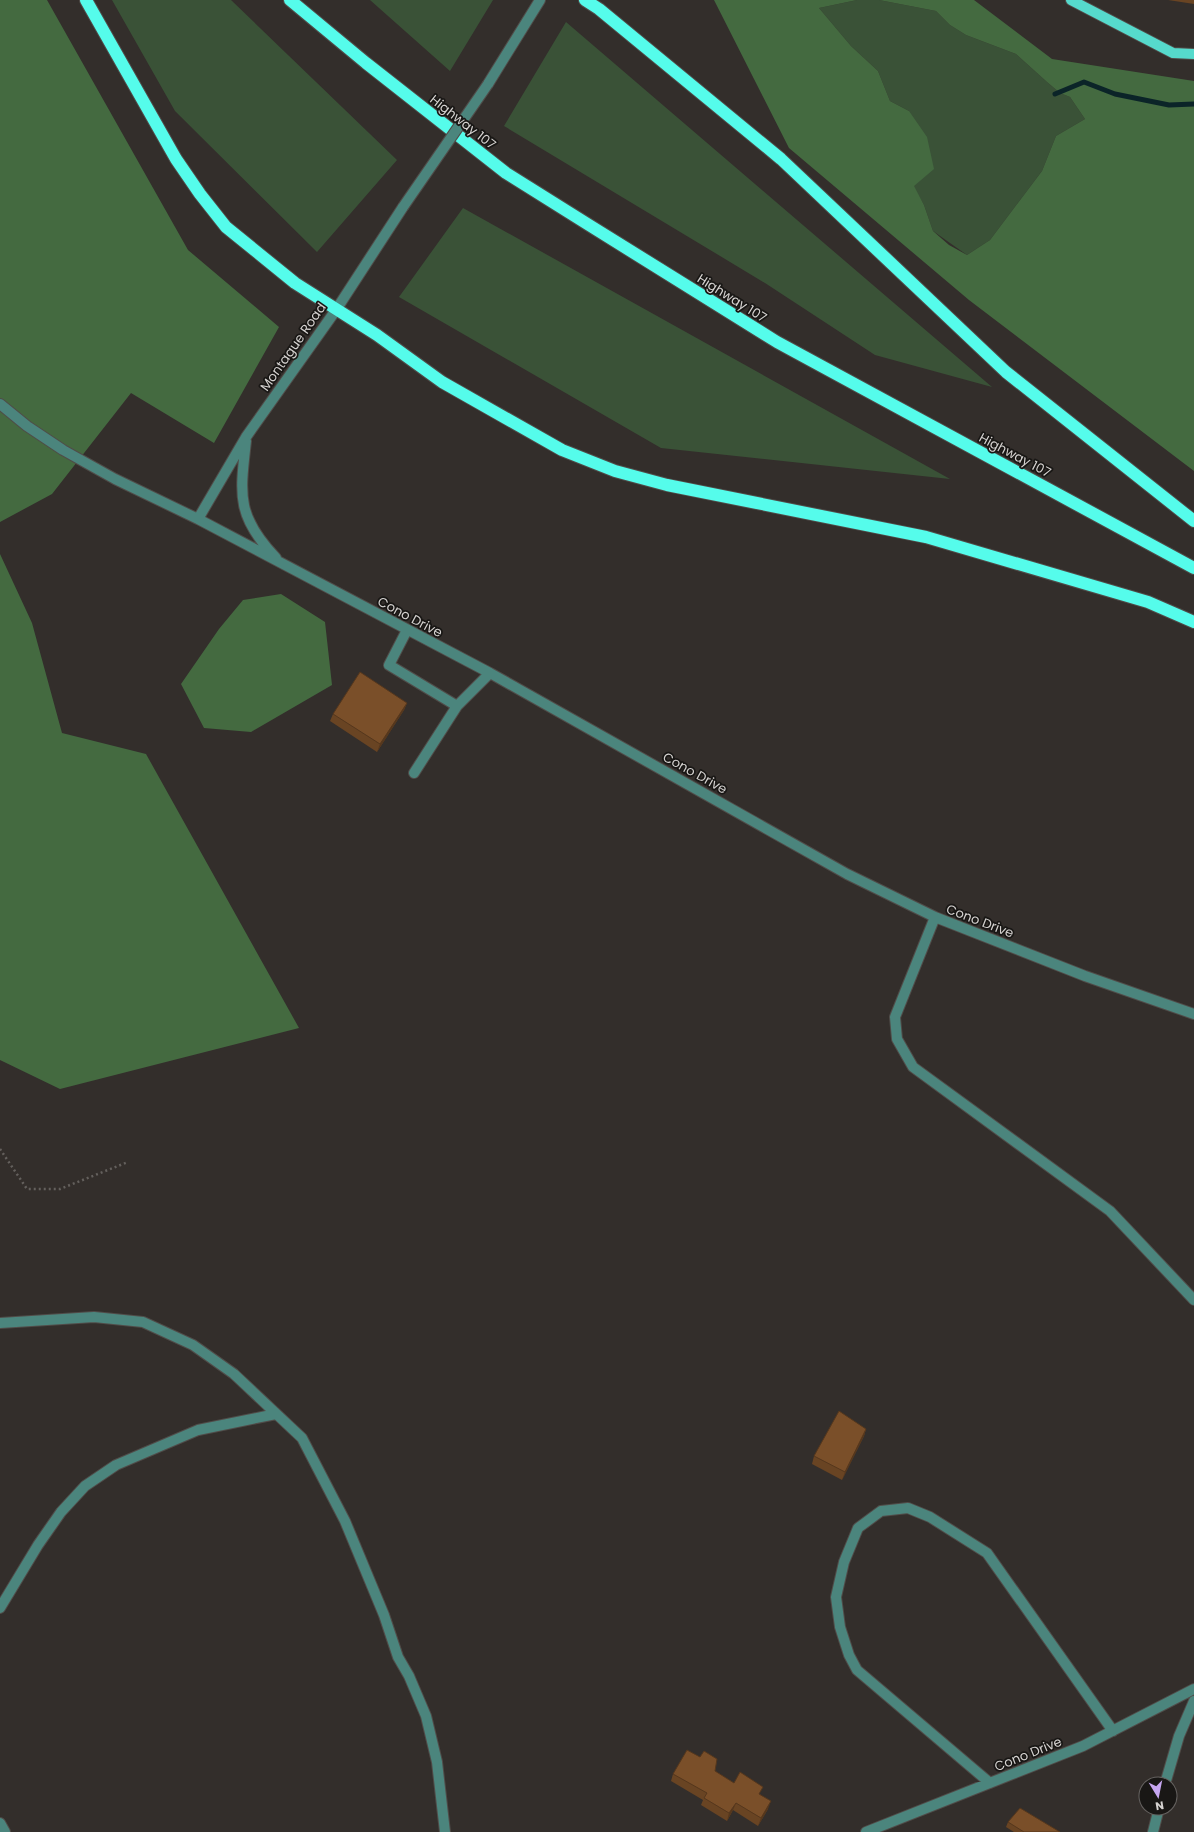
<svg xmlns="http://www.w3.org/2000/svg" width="1194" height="1832" font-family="Poppins,sans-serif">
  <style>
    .green { fill: #3a5237 }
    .forest { fill: #446a40 }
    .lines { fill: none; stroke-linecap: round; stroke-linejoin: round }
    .stream { stroke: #0b2428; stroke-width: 5 }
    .minor-casing { stroke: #504c49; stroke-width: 12 }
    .major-casing { stroke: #504c49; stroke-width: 12 }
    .highway-casing { stroke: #504c49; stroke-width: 14 }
    .path { stroke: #64605d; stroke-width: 2.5; stroke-dasharray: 2 3; stroke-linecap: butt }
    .minor { stroke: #4b857d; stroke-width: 10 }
    .major { stroke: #56dacc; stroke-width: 10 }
    .highway { stroke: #55fceb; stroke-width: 12 }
    .minor-bridge-casing { stroke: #504c49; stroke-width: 12; stroke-linecap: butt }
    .minor-bridge { stroke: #4b857d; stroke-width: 10 }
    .wall { fill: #694423 }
    .shaded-wall { fill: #55371d }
    .building { fill: #7a4f29; stroke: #55371d }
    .labels { text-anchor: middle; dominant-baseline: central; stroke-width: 3.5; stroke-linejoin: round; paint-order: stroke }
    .street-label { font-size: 13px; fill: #d6d3d1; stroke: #191715 }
  </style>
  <rect width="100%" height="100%" fill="#332e2b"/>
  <path class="green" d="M112 0H231L397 160 317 252 175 111Z
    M370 0H493L450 71Z
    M857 0H879L936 11 950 25 966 35 1016 54 1047 82 1060 93 1070 97 1085 119 1056 136 1042 171 990 240 967 255 933 231 924 205 913 186 909 111 890 101 878 71 851 46 819 8Z
    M566 22 992 387 875 355 765 283 504 126Z
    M463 208 950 479 661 448 399 297Z"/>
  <path class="forest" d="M0 0H47L188 250 279 327 214 443 131 393 52 494 0 522Z
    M714 0H857L819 8 851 46 878 71 890 101 909 111 927 137 934 169 914 186 924 205 933 231 949 245 967 255 990 240 1042 171 1056 136 1085 119 1070 97 1060 93 1047 82 1016 54 966 35 950 25 936 11 879 0H974L1052 59 1194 81V471L969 300 789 148Z
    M0 554 32 623 62 733 146 754 299 1028 60 1089 0 1060Z
    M281 594 325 622 332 685 251 732 204 728 181 684 219 629 243 600Z"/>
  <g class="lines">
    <path class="stream" d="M1055 94 1084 82 1115 94 1169 105 1194 104"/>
    <g class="minor-casing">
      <path id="minor" d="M488 84 540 0
        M0 404 27 426 63 450 115 479 198 519 490 673 847 874 935 917 1085 976 1194 1014
        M246 441C240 495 236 516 276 558
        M198 519 246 437 336 310 403 207
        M407 630 389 665 457 706
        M414 773 457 706 490 673
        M935 917 895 1017 897 1039 913 1067 1110 1211 1194 1300
        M0 1323 94 1317 143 1322 193 1345 234 1374 302 1438 345 1521 384 1615 398 1657 409 1676 426 1716 437 1762 445 1832
        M0 1608 38 1545 61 1512 85 1486 116 1465 198 1430 276 1414
        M990 1783 857 1670 849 1655 840 1627 836 1597 844 1562 858 1528 881 1511 908 1508 930 1517 987 1553 1113 1731
        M1165 1784 1179 1736 1194 1701
        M0 1823 5 1832
        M866 1832 1083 1746 1194 1689
        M1153 1832 1159 1808"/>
    </g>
    <g class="major-casing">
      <path id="major" d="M1071 0 1173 53 1194 54"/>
    </g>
    <g class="highway-casing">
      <path id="highway" d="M86 0 176 159 200 194 226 227 295 283 377 335 442 382 562 450 615 471 667 485 926 537 1148 602 1194 622
        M290 0 366 63 506 173 589 225 777 342 1194 568
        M585 0 599 9 781 159 1006 372 1194 521"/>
    </g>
    <path class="path" d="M0 1149 27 1189H60L128 1162"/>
    <use href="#minor" class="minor"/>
    <use href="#major" class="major"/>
    <use href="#highway" class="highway"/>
    <g class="minor-bridge-casing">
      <path id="minor-bridge" d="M403 207 488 84"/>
    </g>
    <use href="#minor-bridge" class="minor-bridge"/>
  </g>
  <path class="wall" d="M1168 0H1194V4Z
    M407 703 404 710 377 752 330 721 333 714Z
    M866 1429 864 1436 842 1480 812 1464 814 1456Z
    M715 1771 734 1783 760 1794 768 1809 758 1826 733 1810 727 1821 701 1805 703 1800 671 1781 673 1774Z
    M1008 1822 1060 1832H1014L1006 1827Z"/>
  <path class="shaded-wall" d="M407 703 404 710 377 752 380 744Z
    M866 1429 864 1436 842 1480 845 1472Z
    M771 1801 768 1809 758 1826 761 1818Z
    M736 1803 733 1810 727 1821 729 1813Z"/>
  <path class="building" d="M360 672 407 703 380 744 333 714Z
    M839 1411 866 1429 845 1472 814 1456Z
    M687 1750 700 1757 704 1751 717 1759 715 1771 734 1783 740 1772 763 1787 759 1794 771 1801 761 1818 736 1803 729 1813 704 1798 707 1793 673 1774Z
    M1020 1808 1060 1832H1024L1008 1822Z"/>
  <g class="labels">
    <g class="street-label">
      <text transform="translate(463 122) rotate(38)">Highway 107</text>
      <text transform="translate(732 298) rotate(32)">Highway 107</text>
      <text transform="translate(293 347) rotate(-55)">Montague Road</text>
      <text transform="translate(1015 455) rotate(28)">Highway 107</text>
      <text transform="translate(410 617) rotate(28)">Cono Drive</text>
      <text transform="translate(695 773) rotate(29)">Cono Drive</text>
      <text transform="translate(980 921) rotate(21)">Cono Drive</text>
      <text transform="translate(1028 1754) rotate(-22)">Cono Drive</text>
    </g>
  </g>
  <g transform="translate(1158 1796) rotate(170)"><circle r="19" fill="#191715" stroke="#656260"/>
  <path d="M0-3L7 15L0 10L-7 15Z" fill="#c6a6f0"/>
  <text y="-6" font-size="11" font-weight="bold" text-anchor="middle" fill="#d6d3d1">N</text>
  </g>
</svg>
